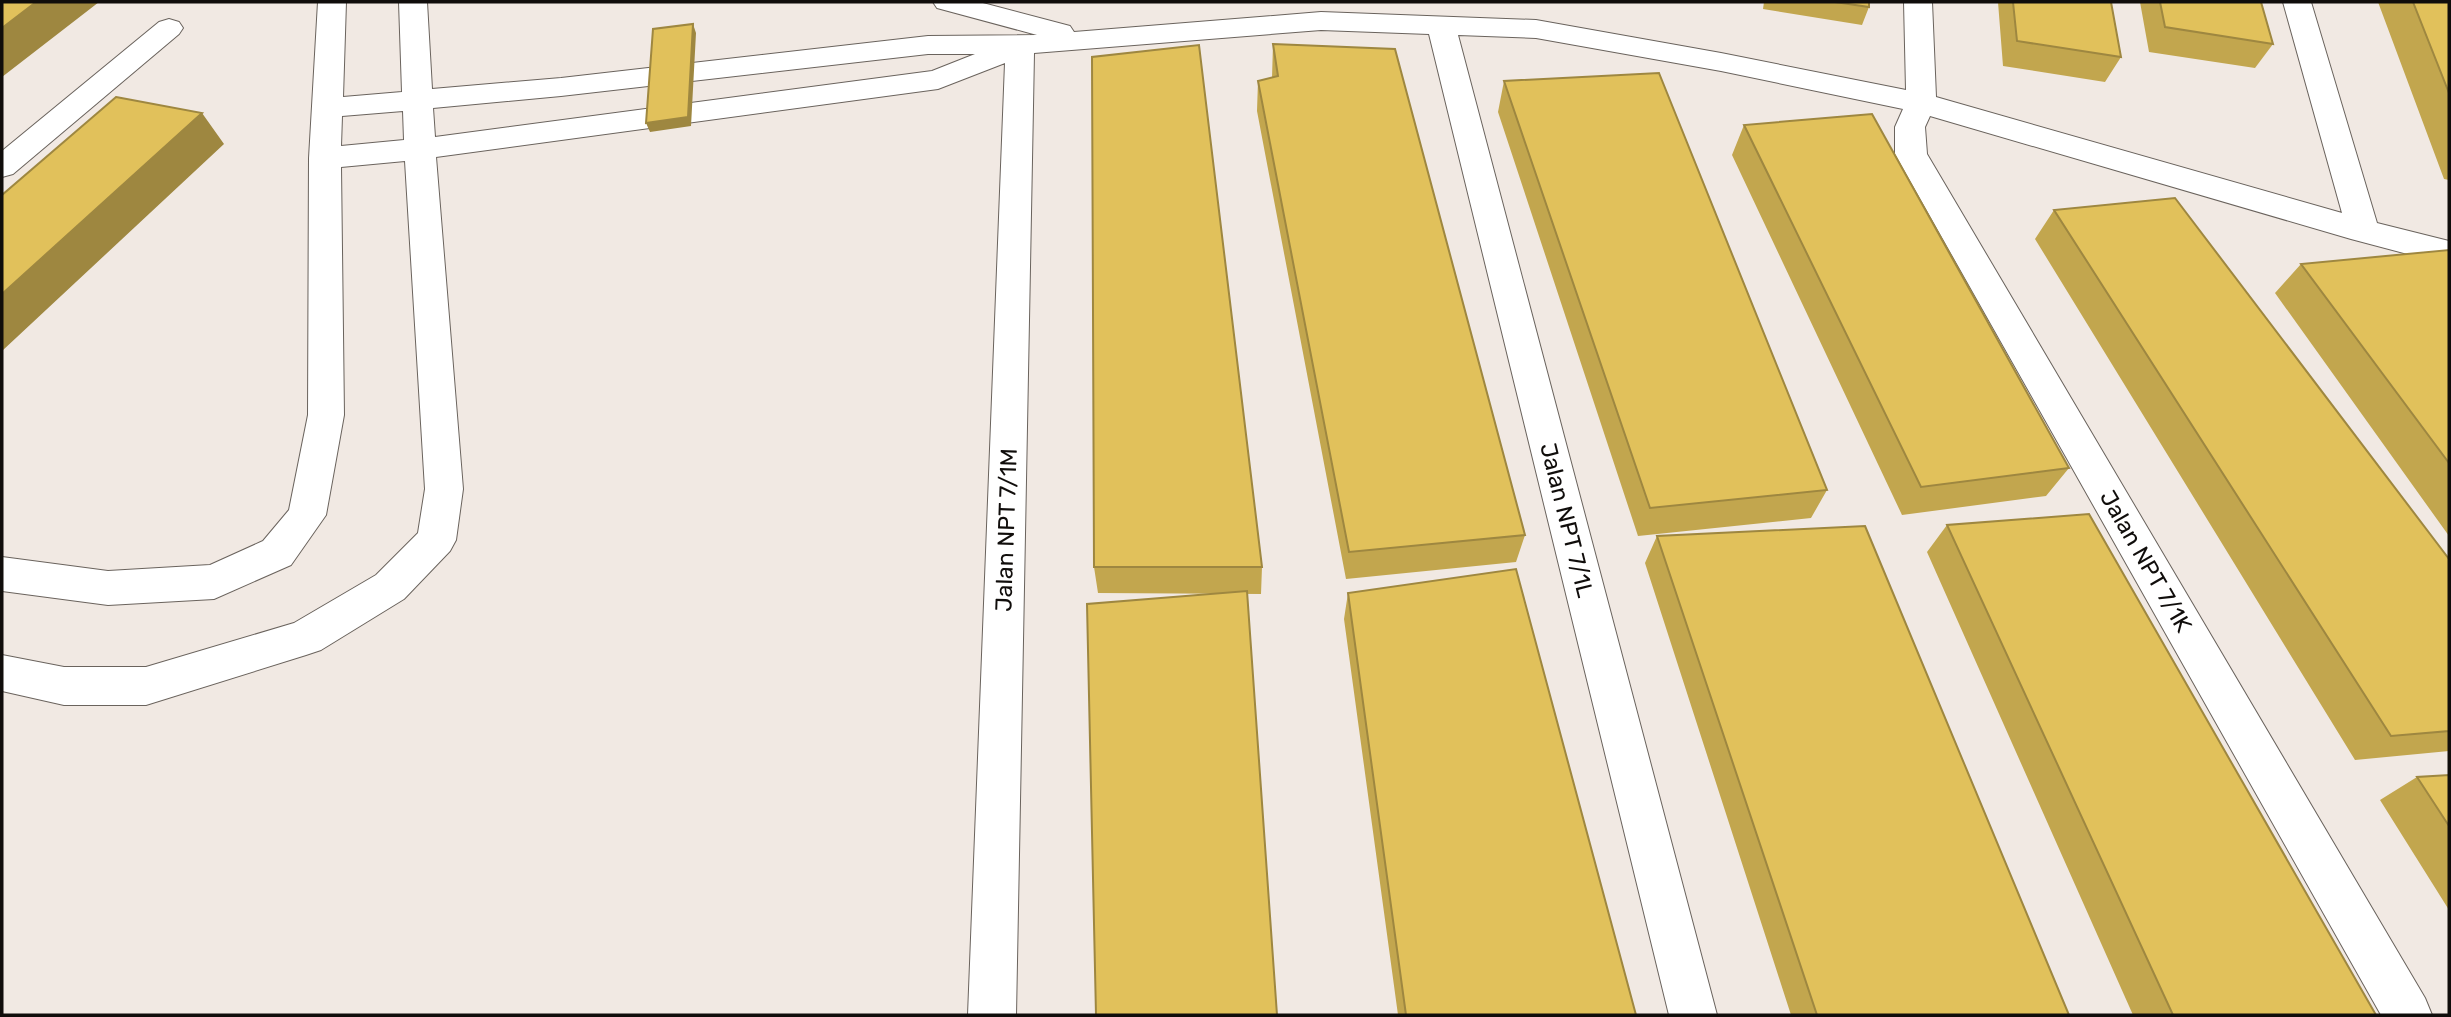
<svg xmlns="http://www.w3.org/2000/svg" width="2451" height="1017" font-family="Rubik,sans-serif">
  <style>
    .lines { fill: none; stroke-linecap: round; stroke-linejoin: round }
    .minor-casing { stroke: #6a635d; stroke-width: 2 }
    .minor { fill: #fff; fill-rule: evenodd }
    .wall { fill: #c2a64e }
    .shaded-wall { fill: #9e8740 }
    .building { fill: #e1c15b; stroke: #9e8740; stroke-width: 2 }
    .labels { text-anchor: middle; dominant-baseline: central; stroke-width: 5; stroke-linejoin: round; paint-order: stroke }
    .street-label { font-size: 23px; fill: #100d0b; stroke: #fff }
  </style>
  <rect width="100%" height="100%" fill="#f1e9e3"/>
  <g class="lines">
    <g class="minor-casing">
      <path id="minor" d="M318 2H346L343 97 402 92 399 2H427L432 89 561 78 928 36 1037 35 937 8 933 2H979L1070 26 1074 32 1321 12 1536 20 1721 53 1906 90 1904 2H1932L1936 97 2342 213 2283 2H2311L2377 223 2449 241V265L2351 239 1930 116 1925 127 1927 154 2425 998 2432 1015H2381L1895 154V127L1903 109 1721 71 1536 38 1458 35 1717 1015H1669L1429 34 1321 30 1034 53 1016 1015H968L1005 63 938 89 436 157 463 489 456 540 450 551 404 599 321 650 306 655 146 705H64L2 691V655L64 667H146L294 623 376 575 418 533 425 489 405 161 341 167 344 415 326 515 291 565 214 599 108 605 2 591V557L108 571 210 565 263 541 289 510 308 415 309 158ZM928 54H975L932 71 435 137 433 108 561 96ZM403 111 404 140 341 146 342 116Z
        M169 19 179 22 183 28 179 34 13 174 2 177V151L159 22Z"/>
    </g>
    <use href="#minor" class="minor"/>
  </g>
  <path class="wall" d="M1764 2H1869V7L1862 25 1763 9Z
    M1998 2H2111L2121 57 2105 82 2003 66Z
    M2140 2H2261L2273 44 2255 68 2149 52Z
    M2378 2H2449V180L2444 179Z
    M1273 44 1525 535 1516 562 1346 579 1257 111 1258 81 1272 78Z
    M1504 81 1827 490 1811 518 1638 536 1498 112Z
    M1744 125 2069 468 2046 496 1902 515 1732 155Z
    M2054 210 2449 559V751L2355 760 2035 239Z
    M2449 250V536L2275 293 2301 264Z
    M1947 525 2376 1015H2133L1927 552Z
    M1657 536 2069 1015H1791L1645 563Z
    M1094 567H1262L1261 594 1098 593Z
    M1348 593 1636 1015H1398L1344 619Z
    M2449 775V910L2380 800 2417 777Z"/>
  <path class="shaded-wall" d="M36 2H99L2 77V28Z
    M693 24 696 33 691 126 650 132 646 123Z
    M202 113 224 144 2 351V294Z"/>
  <path class="building" d="M2 2H36L2 28Z
    M1835 2H1869V7Z
    M2013 2H2111L2121 57 2017 41Z
    M2160 2H2261L2273 44 2165 27Z
    M2413 2H2449V93Z
    M693 24 688 117 646 123 653 29Z
    M1273 44 1395 49 1525 535 1349 552 1258 81 1278 76Z
    M1199 45 1262 567H1094L1092 57Z
    M1659 73 1827 490 1650 508 1504 81Z
    M116 97 202 113 2 294V195Z
    M1872 114 2069 468 1921 487 1744 125Z
    M2175 198 2449 559V731L2391 736 2054 210Z
    M2449 250V463L2301 264Z
    M2089 514 2376 1015H2173L1947 525Z
    M1865 526 2069 1015H1817L1657 536Z
    M1516 569 1636 1015H1406L1348 593Z
    M1247 591 1277 1015H1096L1087 604Z
    M2449 775V826L2417 777Z"/>
  <g class="labels">
    <g class="street-label">
      <text transform="translate(1567 520) rotate(76)">Jalan NPT 7/1L</text>
      <text transform="translate(1006 530) rotate(-88)">Jalan NPT 7/1M</text>
      <text transform="translate(2146 561) rotate(60)">Jalan NPT 7/1K</text>
    </g>
  </g>
  <rect width="2451" height="1017" fill="none" stroke="#100d0b" stroke-width="7"/>
</svg>
